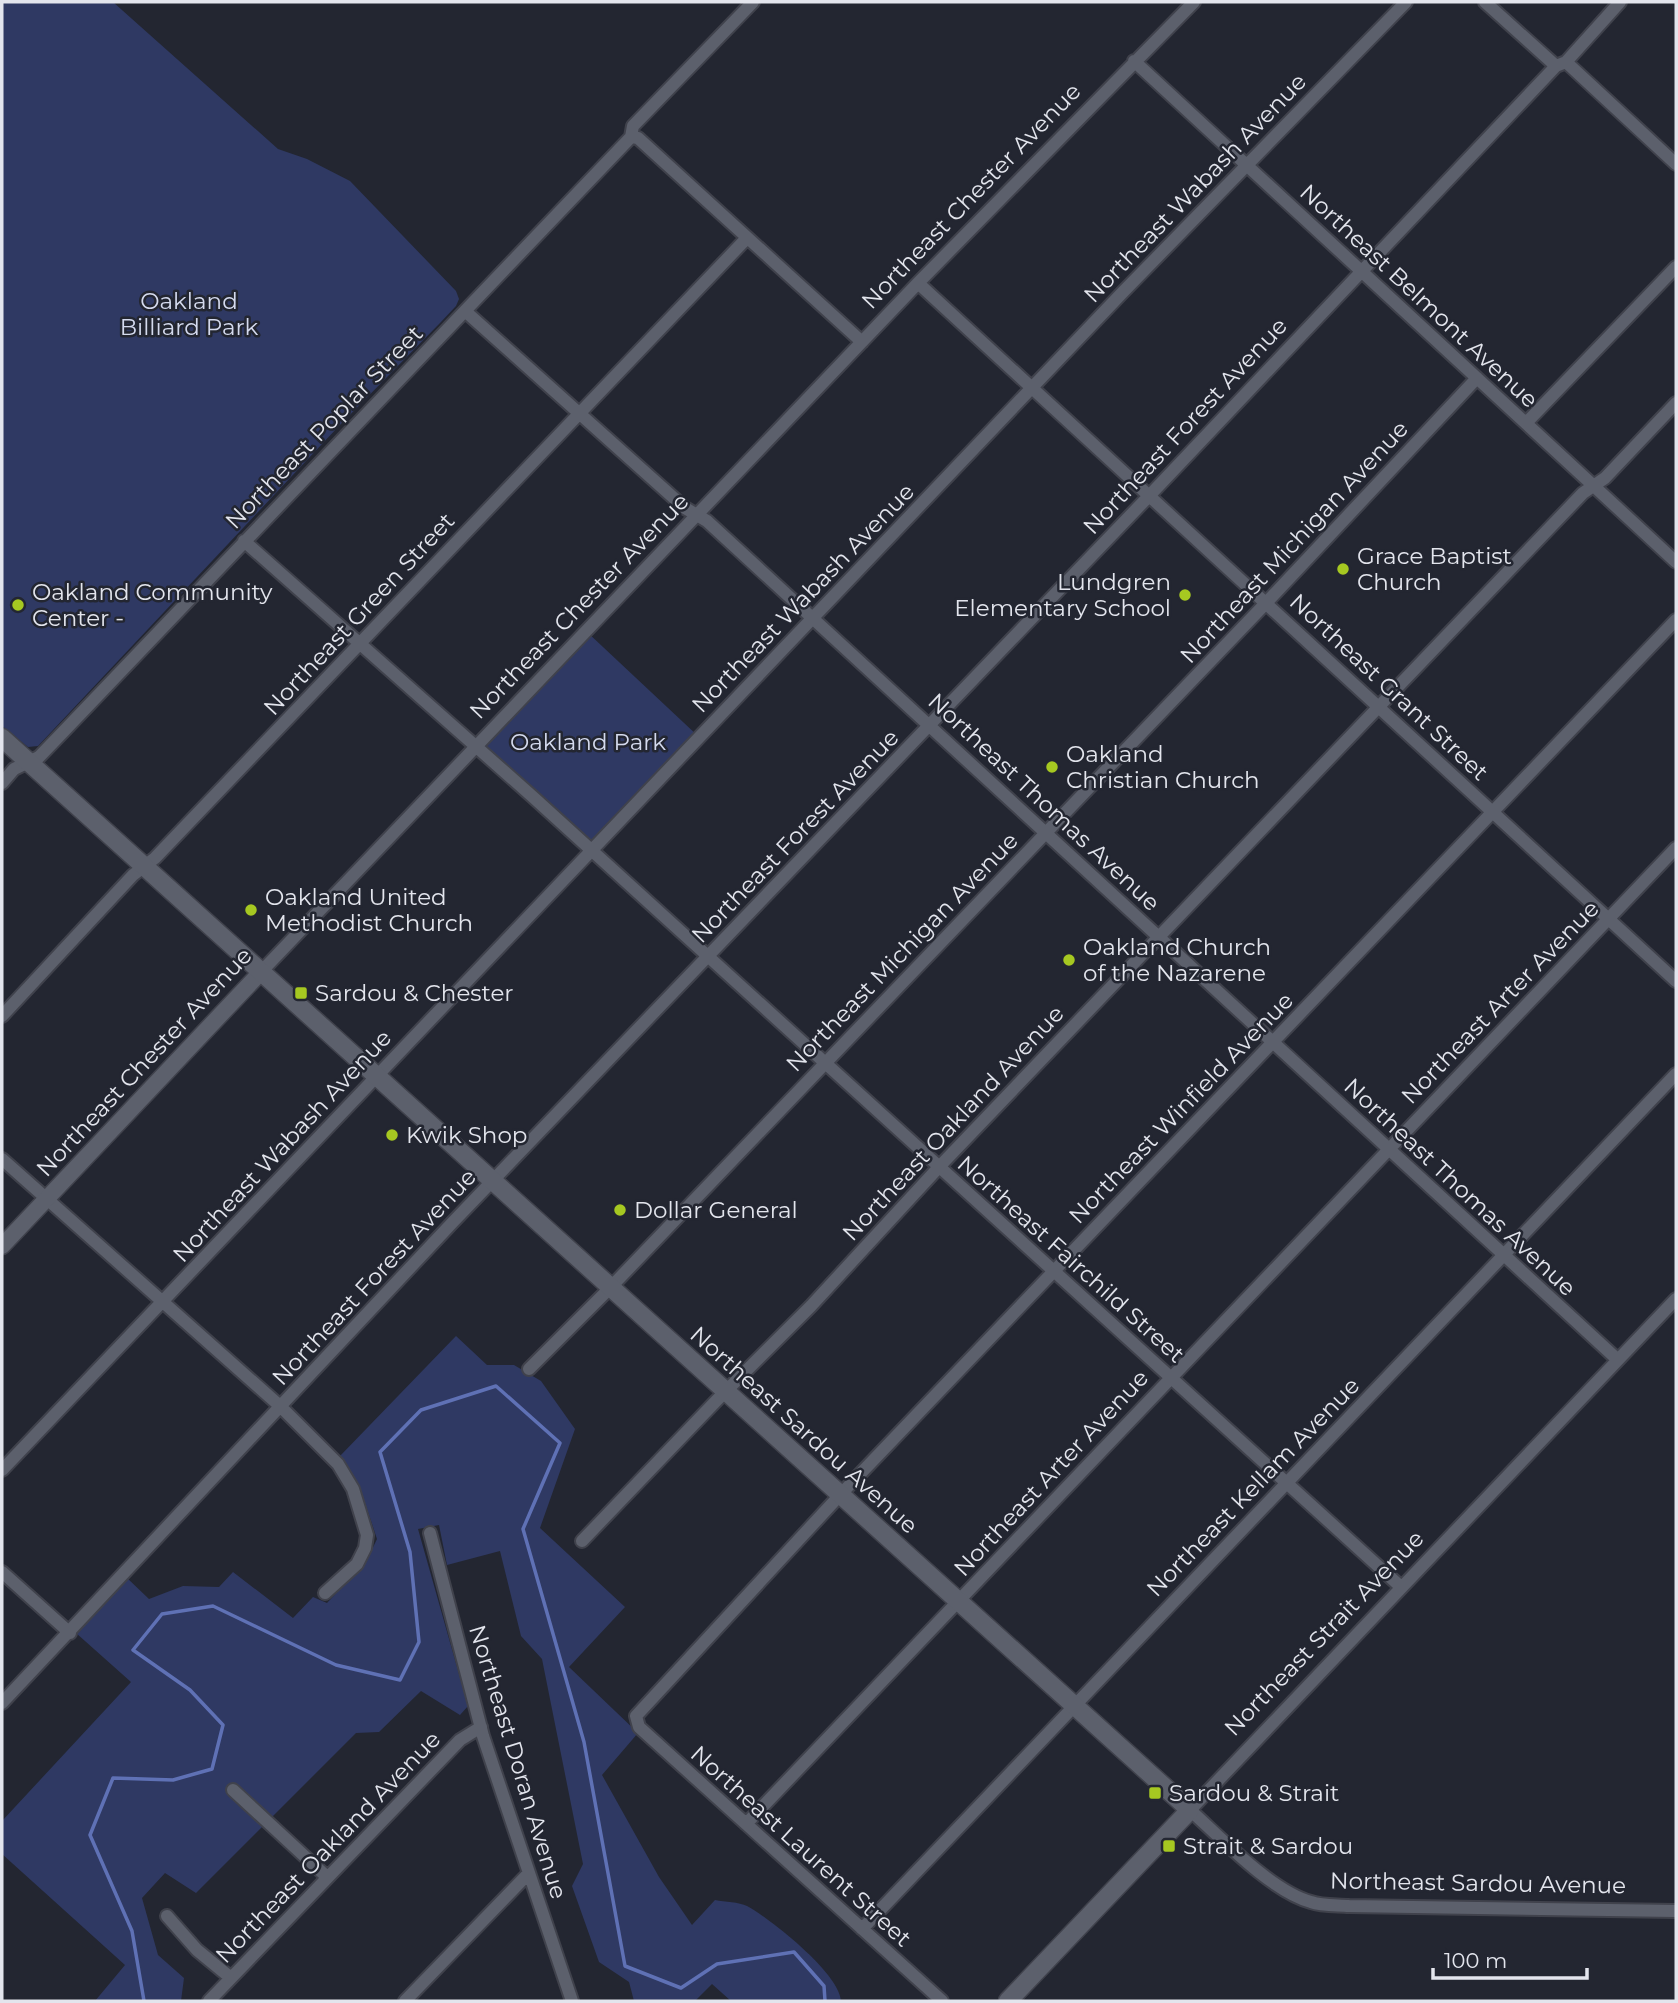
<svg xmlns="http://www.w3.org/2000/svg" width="1678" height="2003" font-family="Montserrat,sans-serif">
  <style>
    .green { fill: #2f3963 }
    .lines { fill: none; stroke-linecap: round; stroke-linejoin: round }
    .stream { stroke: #5f71b5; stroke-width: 3.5 }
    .minor-casing { stroke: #40424c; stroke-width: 16 }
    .tertiary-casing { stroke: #40424c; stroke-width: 19 }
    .secondary-casing { stroke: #40424c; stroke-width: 21 }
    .minor { stroke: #5c606c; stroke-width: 12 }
    .tertiary { stroke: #5c606c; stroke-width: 16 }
    .secondary { stroke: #5c606c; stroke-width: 18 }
    .poi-dot { fill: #a6c821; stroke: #232631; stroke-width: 2.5 }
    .labels { text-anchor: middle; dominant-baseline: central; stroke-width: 5; stroke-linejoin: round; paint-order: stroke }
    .street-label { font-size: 23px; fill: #e3e5ed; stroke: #232631 }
    .park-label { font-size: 23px; fill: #d4daee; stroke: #232631 }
    .poi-label { font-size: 23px; fill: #e3e5ed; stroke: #232631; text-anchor: start }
  </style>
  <rect width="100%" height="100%" fill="#232631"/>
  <path class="green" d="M2 2H113L278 149 307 159 350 181 456 291 459 299 456 306 440 323 338 427 38 746 28 747 2 726Z
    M587 632 699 737 591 851 477 747Z
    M456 1336 487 1365H514L541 1381 575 1429 540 1528 625 1607 569 1667 638 1733 602 1775 659 1877 692 1925 715 1900C725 1902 739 1902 747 1906 771 1919 840 1974 841 2001H731L712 1984 695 2001H634L629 1982 599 1962 572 1886 583 1864 542 1659 521 1636 500 1551 447 1565 439 1525 418 1529 468 1706 460 1715 421 1691 379 1732 356 1733 196 1893 165 1873 142 1898 158 1955 184 1978 181 2001H95L125 1965 2 1854V1821L131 1682 76 1633 126 1577 149 1599 183 1586 219 1587 233 1572 293 1618 313 1597 327 1603 367 1560 377 1539C367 1509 359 1480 340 1456Z"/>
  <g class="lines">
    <path class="stream" d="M144 2001 132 1931 90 1835 113 1778 173 1780 212 1769 223 1725 190 1690 133 1650 162 1614 213 1606 336 1665 400 1680 419 1642 410 1552 380 1452 421 1410 496 1386 560 1443 523 1529 584 1742 625 1966 681 1988 717 1964 794 1952 824 1986 825 2001"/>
    <g class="minor-casing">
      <path id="minor" d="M1485 2 1556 66
        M1134 61 1676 562
        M1566 62 1676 164
        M631 137 638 138 862 342
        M918 283 1676 981
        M465 311 685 508 707 521 1618 1360
        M1526 423 1676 267
        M244 541 533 797 1401 1587
        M2 783 14 769 39 757 64 731 631 137 633 126 753 2
        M260 973 918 283 1194 2
        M2 1016 133 875 155 858C353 653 548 444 746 239
        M2 1159 280 1406 338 1464 353 1489 367 1535 365 1548 357 1564 325 1593
        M1676 1299 1190 1810C1221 1838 1271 1891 1311 1902 1322 1906 1336 1905 1349 1906L1676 1911
        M529 1369 610 1288 1266 603 1477 378
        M2 1470 1122 293 1406 2
        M430 1533 483 1736 572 2001
        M582 1541 717 1400 811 1306 939 1167 1583 493 1605 478 1676 403
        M2 1572 70 1633
        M2 1703 452 1223 1149 496 1556 66 1566 62 1620 2
        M233 1790 327 1877
        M746 1824 1676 848
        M167 1916 197 1950 231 1978
        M862 1929 1676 1074
        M209 2001 460 1740 481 1727
        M405 2001 529 1873
        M942 2001 639 1727 636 1716 840 1495 1676 620"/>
    </g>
    <g class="tertiary-casing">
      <path id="tertiary" d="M2 1246 260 973"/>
    </g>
    <g class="secondary-casing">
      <path id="secondary" d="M2 738 1190 1810 1008 2001"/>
    </g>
    <use href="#minor" class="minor"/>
    <use href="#tertiary" class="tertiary"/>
    <use href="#secondary" class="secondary"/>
  </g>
  <g class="poi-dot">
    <circle cx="1343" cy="569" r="7"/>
    <circle cx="1185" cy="595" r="7"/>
    <circle cx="18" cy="605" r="7"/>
    <circle cx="1052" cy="767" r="7"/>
    <circle cx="251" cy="910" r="7"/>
    <circle cx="1069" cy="960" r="7"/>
    <rect x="294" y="986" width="14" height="14" rx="3.5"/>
    <circle cx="392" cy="1135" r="7"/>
    <circle cx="620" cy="1210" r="7"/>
    <rect x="1148" y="1786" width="14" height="14" rx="3.5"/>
    <rect x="1162" y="1839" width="14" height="14" rx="3.5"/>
  </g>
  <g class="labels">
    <g class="street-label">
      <text transform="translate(1195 188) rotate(-46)">Northeast Wabash Avenue</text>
      <text transform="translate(971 196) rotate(-46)">Northeast Chester Avenue</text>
      <text transform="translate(1419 296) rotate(43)">Northeast Belmont Avenue</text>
      <text transform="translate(1185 426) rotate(-47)">Northeast Forest Avenue</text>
      <text transform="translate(324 427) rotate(-46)">Northeast Poplar Street</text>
      <text transform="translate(1294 542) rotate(-47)">Northeast Michigan Avenue</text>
      <text transform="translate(803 598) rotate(-46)">Northeast Wabash Avenue</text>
      <text transform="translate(579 606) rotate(-46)">Northeast Chester Avenue</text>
      <text transform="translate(359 614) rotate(-47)">Northeast Green Street</text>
      <text transform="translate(1389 687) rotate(43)">Northeast Grant Street</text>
      <text transform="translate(1044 802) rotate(43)">Northeast Thomas Avenue</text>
      <text transform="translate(795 836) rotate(-46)">Northeast Forest Avenue</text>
      <text transform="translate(902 952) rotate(-46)">Northeast Michigan Avenue</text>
      <text transform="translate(1500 1002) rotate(-46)">Northeast Arter Avenue</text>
      <text transform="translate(144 1062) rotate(-47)">Northeast Chester Avenue</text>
      <text transform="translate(1181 1108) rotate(-46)">Northeast Winfield Avenue</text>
      <text transform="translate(953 1123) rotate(-47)">Northeast Oakland Avenue</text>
      <text transform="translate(282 1146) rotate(-47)">Northeast Wabash Avenue</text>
      <text transform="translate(1460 1187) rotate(43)">Northeast Thomas Avenue</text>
      <text transform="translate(1071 1259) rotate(42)">Northeast Fairchild Street</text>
      <text transform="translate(374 1277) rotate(-47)">Northeast Forest Avenue</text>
      <text transform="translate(804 1430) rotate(42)">Northeast Sardou Avenue</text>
      <text transform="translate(1051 1473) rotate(-47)">Northeast Arter Avenue</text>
      <text transform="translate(1253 1487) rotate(-46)">Northeast Kellam Avenue</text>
      <text transform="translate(1324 1633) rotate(-46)">Northeast Strait Avenue</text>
      <text transform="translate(518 1762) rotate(73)">Northeast Doran Avenue</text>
      <text transform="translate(801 1846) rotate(42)">Northeast Laurent Street</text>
      <text transform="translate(328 1847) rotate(-46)">Northeast Oakland Avenue</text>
      <text transform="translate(1478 1883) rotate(1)">Northeast Sardou Avenue</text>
    </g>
    <g class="park-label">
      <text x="189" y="301">Oakland<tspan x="189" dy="26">Billiard Park</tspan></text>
      <text x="588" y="742">Oakland Park</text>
    </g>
    <g class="poi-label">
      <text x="1357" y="556">Grace Baptist<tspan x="1357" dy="26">Church</tspan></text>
      <text x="1171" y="582" text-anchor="end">Lundgren<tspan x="1171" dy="26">Elementary School</tspan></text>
      <text x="32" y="592">Oakland Community<tspan x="32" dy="26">Center -</tspan></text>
      <text x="1066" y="754">Oakland<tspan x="1066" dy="26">Christian Church</tspan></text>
      <text x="265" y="897">Oakland United<tspan x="265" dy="26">Methodist Church</tspan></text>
      <text x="1083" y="947">Oakland Church<tspan x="1083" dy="26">of the Nazarene</tspan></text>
      <text x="315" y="993">Sardou &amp; Chester</text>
      <text x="406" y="1135">Kwik Shop</text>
      <text x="634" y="1210">Dollar General</text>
      <text x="1169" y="1793">Sardou &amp; Strait</text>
      <text x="1183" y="1846">Strait &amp; Sardou</text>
    </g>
  </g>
  <rect width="1678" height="2003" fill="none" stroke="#e3e5ed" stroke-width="7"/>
  <path d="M1433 1968v10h154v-10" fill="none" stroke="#e3e5ed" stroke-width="3.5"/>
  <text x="1444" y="1968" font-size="21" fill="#e3e5ed" stroke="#232631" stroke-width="5" paint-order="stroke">100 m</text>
</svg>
